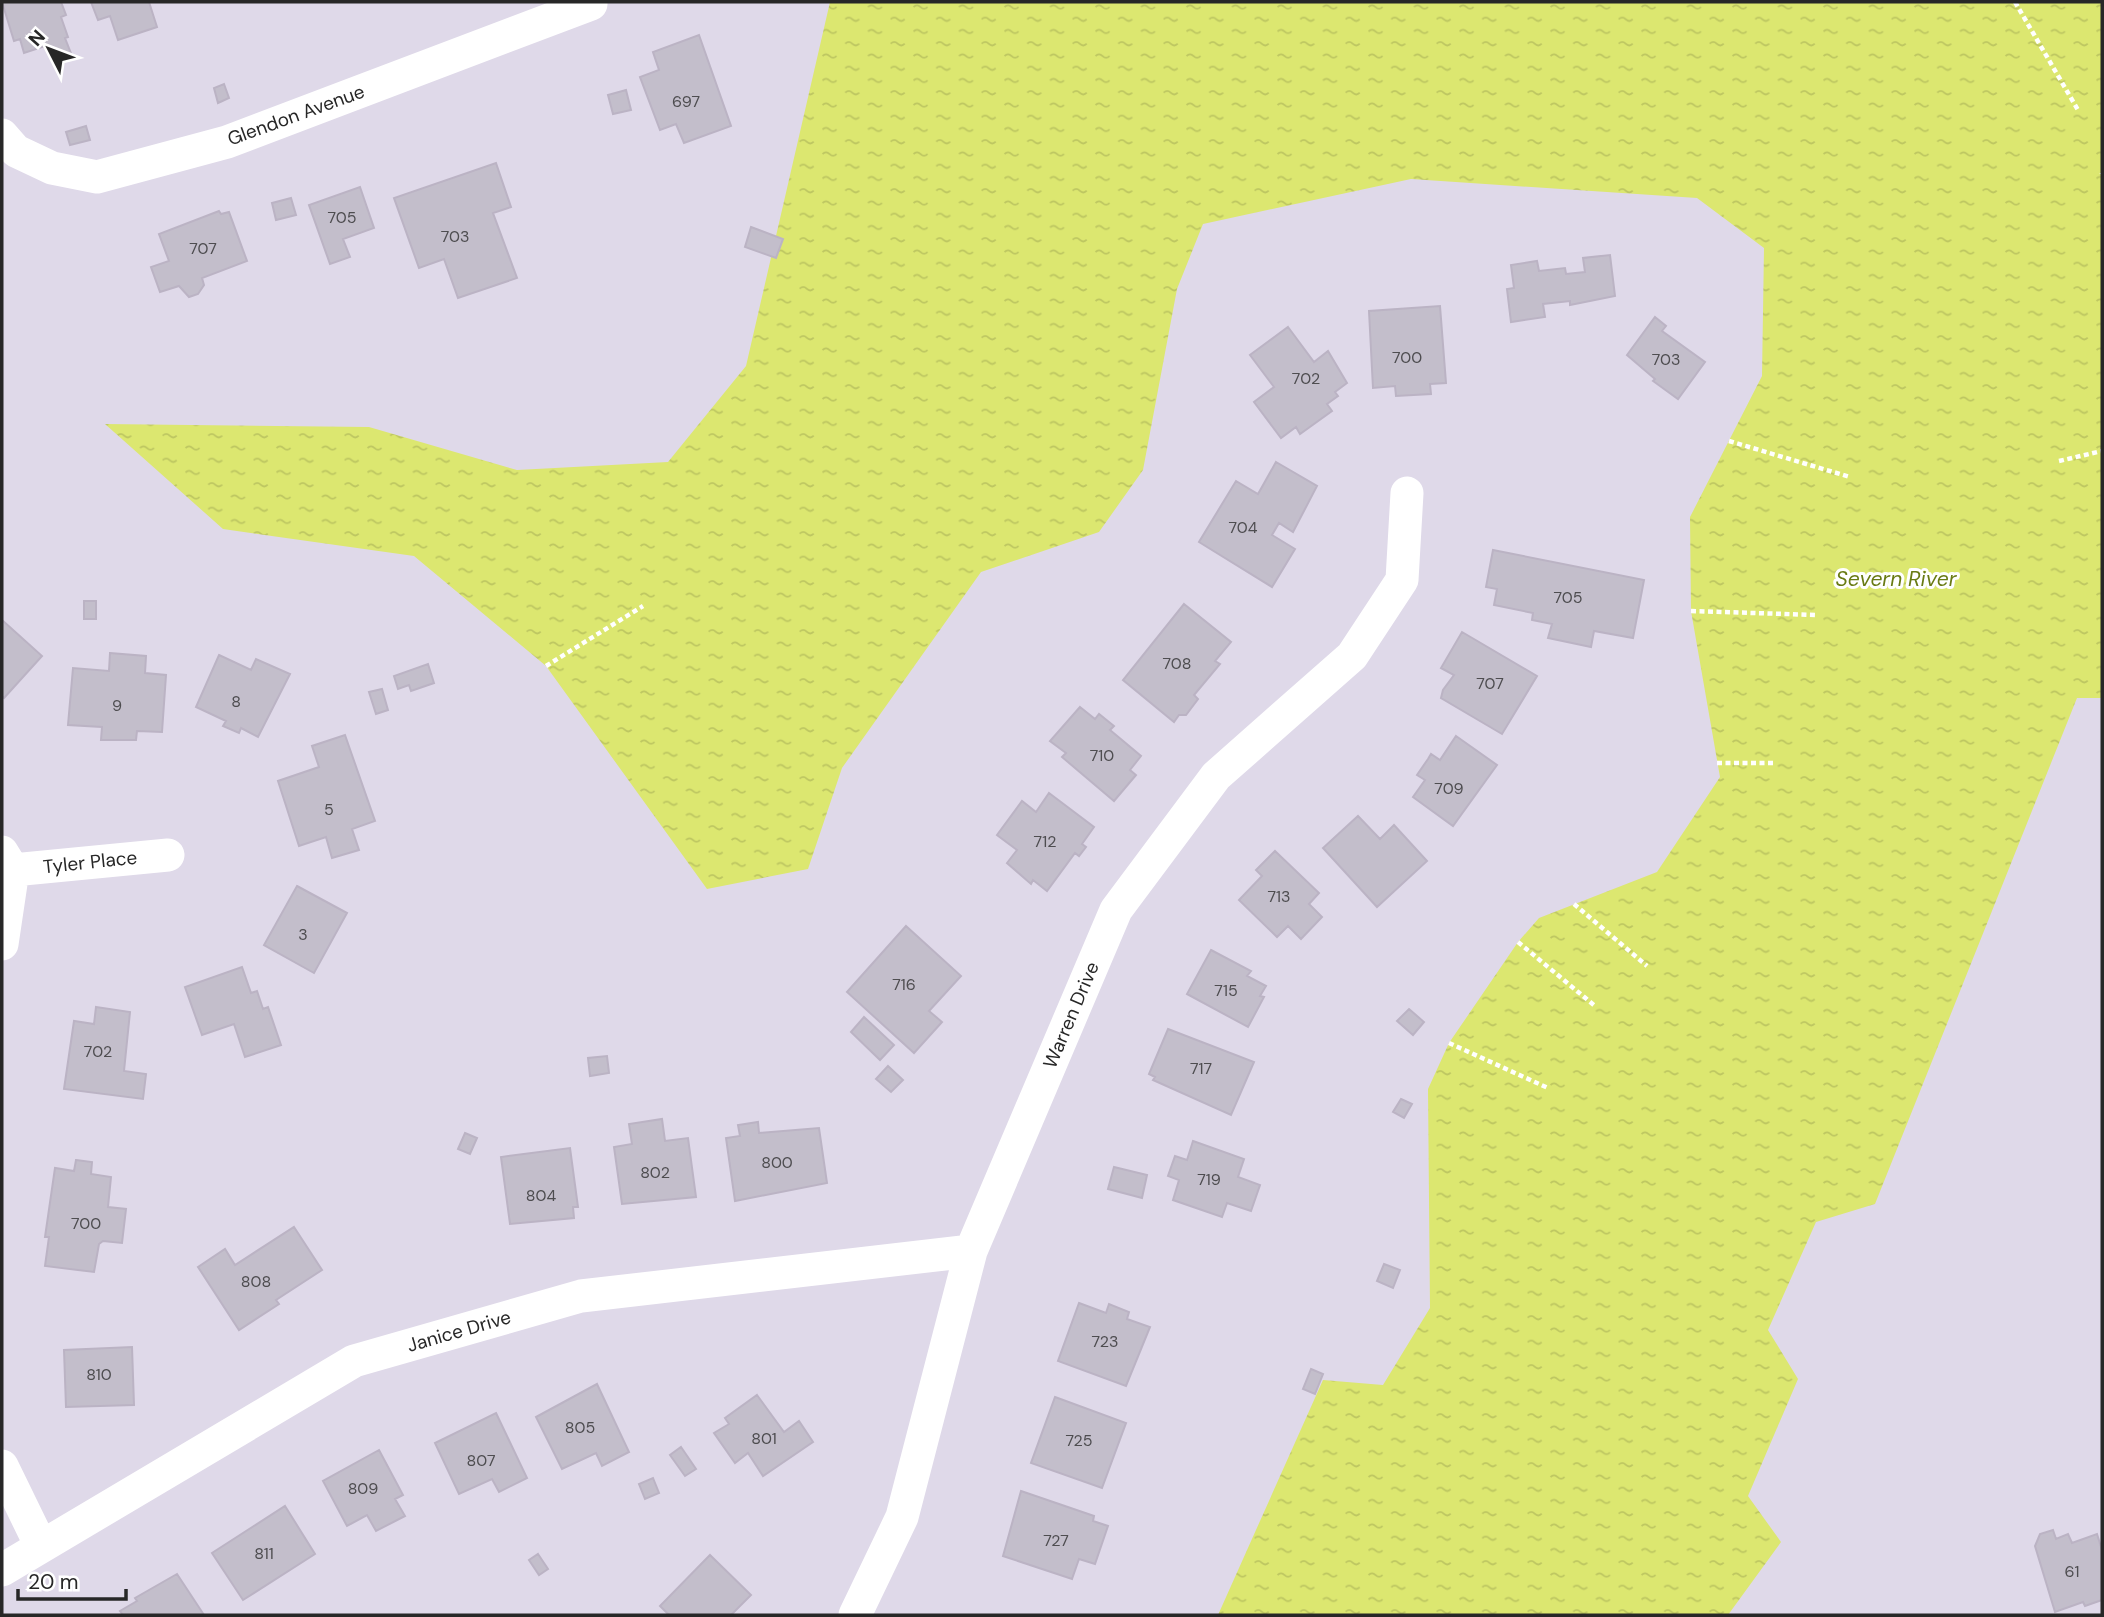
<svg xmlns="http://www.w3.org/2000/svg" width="2104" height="1617" font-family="'DM Sans',sans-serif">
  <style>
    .water { fill: url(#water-ripples) }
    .building { fill: #c3becb; stroke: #bbb3c4; stroke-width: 2 }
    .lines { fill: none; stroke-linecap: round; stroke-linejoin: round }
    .path { stroke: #fff; stroke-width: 4.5; stroke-dasharray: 5 3.5; stroke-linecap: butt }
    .street { stroke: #fff; stroke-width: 33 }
    .labels { text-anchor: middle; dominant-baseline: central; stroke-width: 6; stroke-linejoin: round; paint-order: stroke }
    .number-label { font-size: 16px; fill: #4e4d50 }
    .street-label { font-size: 19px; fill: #272727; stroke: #fff }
    .water-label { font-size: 21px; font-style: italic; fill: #697b14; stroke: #fff }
  </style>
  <defs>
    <pattern id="water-ripples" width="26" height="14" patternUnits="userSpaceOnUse" patternTransform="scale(1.75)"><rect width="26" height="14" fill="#dce770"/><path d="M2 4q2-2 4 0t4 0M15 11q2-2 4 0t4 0" fill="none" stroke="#bdc661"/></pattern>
  </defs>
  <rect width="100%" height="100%" fill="#dfd9e9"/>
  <path class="water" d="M830 2H2102V698H2077L1875 1204 1816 1222 1768 1330 1798 1379 1748 1496 1781 1542 1728 1615H1218L1323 1380 1383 1385 1430 1308 1428 1089 1449 1043 1518 942 1539 918 1657 872 1720 777 1691 611 1690 517 1762 376 1764 248 1697 198 1411 179 1203 224 1177 289 1143 470 1099 532 981 572 842 768 808 869 707 889 546 666 414 556 223 529 105 424 369 427 517 470 668 462 746 366Z"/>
  <path class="building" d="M2 2H61L66 15 61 17 68 37 65 38 72 56 54 62 48 45 24 53 20 39 14 41Z
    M91 2H149L157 27 118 40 110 16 98 20Z
    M699 35 731 126 684 143 676 124 660 130 640 77 659 70 653 52Z
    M224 84 229 98 218 103 214 88Z
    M626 90 631 110 613 114 608 95Z
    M86 126 90 140 70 145 66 132Z
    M496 163 511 207 493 213 517 278 458 298 444 259 419 268 394 198Z
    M360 187 374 228 343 239 350 257 330 264 309 205Z
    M291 198 296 215 276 220 272 203Z
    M219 211 221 214 229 212 247 261 202 278 204 285 198 294 189 297 179 286 160 292 151 267 169 261 159 234Z
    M751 227 783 239 776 258 745 247Z
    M1610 255 1615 296 1570 305V301L1543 304 1545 317 1511 322 1507 289 1514 288 1511 265 1537 261 1539 271 1565 268 1566 274 1585 272 1583 258Z
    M1440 306 1446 383 1430 384 1431 394 1396 396 1395 386 1373 388 1369 311Z
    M1655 317 1666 326 1662 331 1705 362 1678 399 1653 381 1655 379 1627 355Z
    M1288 327 1314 362 1328 351 1347 383 1335 392 1338 396 1327 404 1332 411 1300 434 1296 427 1281 438 1254 402 1274 387 1250 355Z
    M1276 462 1317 486 1293 532 1279 523 1272 535 1295 549 1272 587 1199 542 1236 481 1258 494Z
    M1493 550 1644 580 1633 638 1594 631 1591 647 1548 638 1552 624 1532 620 1533 613 1494 605 1497 589 1486 587Z
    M84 601H96V619H84Z
    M1184 604 1231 642 1215 661 1220 664 1194 695 1198 699 1186 715H1179L1174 722 1123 680Z
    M2 620 42 656 4 698 2 696Z
    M1462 632 1537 676 1502 734 1441 698 1443 690 1454 675 1441 668Z
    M110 653 146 656 145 673 166 675 162 732 137 731 136 740H101L102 727 68 725 73 668 109 671Z
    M219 655 251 670 256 659 290 674 258 737 241 728 239 733 223 726 226 721 196 707Z
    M428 664 434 683 411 691 409 685 398 689 394 676Z
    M382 689 388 710 376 714 369 692Z
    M1080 707 1095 719 1099 714 1114 726 1110 730 1141 756 1130 770 1136 775 1114 801 1062 757 1066 753 1050 741Z
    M345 735 375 821 352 829 359 850 332 858 326 837 299 846 278 781 319 767 312 746Z
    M1456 736 1497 765 1453 826 1413 797 1425 780 1417 775 1428 759 1431 754 1440 760Z
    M1049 793 1094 827 1082 844 1086 847 1079 856 1075 853 1047 891 1033 880 1031 884 1007 863 1017 850 997 835 1022 801 1036 812Z
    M1358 816 1380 839 1394 825 1427 861 1377 907 1323 848Z
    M1275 851 1319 893 1309 904 1322 917 1301 939 1288 926 1277 937 1239 900 1262 876 1256 870Z
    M297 886 347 913 314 973 264 945Z
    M906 926 961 976 929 1011 942 1022 914 1053 847 992Z
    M1211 950 1251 971 1247 976 1266 986 1260 996 1264 997 1248 1027 1187 994Z
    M242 967 251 993 257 991 263 1009 268 1007 281 1045 245 1057 234 1024 202 1035 185 987Z
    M96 1007 130 1012 124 1071 146 1074 143 1099 64 1089 74 1021 94 1024Z
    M1409 1009 1424 1022 1413 1035 1397 1021Z
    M864 1017 894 1045 880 1060 851 1032Z
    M1168 1029 1254 1062 1231 1115 1153 1080 1155 1077 1149 1074Z
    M607 1056 609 1073 590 1076 588 1058Z
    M888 1066 903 1080 891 1092 876 1079Z
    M1401 1099 1412 1104 1404 1118 1393 1112Z
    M662 1119 665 1141 688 1138 696 1197 622 1204 614 1147 632 1144 629 1124Z
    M758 1122 759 1133 819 1128 827 1183 735 1201 726 1138 740 1136 738 1125Z
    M465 1133 477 1138 470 1154 458 1149Z
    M1193 1141 1244 1159 1238 1177 1260 1185 1251 1211 1227 1203 1222 1217 1173 1200 1179 1180 1168 1176 1175 1156 1187 1160Z
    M570 1148 578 1207H573L574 1218 510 1224 501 1157Z
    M76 1160 92 1162 91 1174 111 1177 108 1207 126 1209 122 1243 103 1241 99 1244 94 1272 45 1266 49 1237H45L55 1168 74 1171Z
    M1114 1167 1147 1175 1142 1198 1108 1189Z
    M294 1227 322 1270 276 1300 279 1304 239 1330 198 1267 225 1249 235 1265Z
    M1384 1264 1400 1270 1393 1288 1377 1281Z
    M1079 1303 1106 1313 1109 1304 1129 1312 1127 1319 1150 1327 1126 1386 1058 1361Z
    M132 1347 134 1405 66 1407 64 1350Z
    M1311 1369 1323 1374 1315 1394 1303 1389Z
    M597 1384 629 1452 602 1466 596 1453 562 1469 536 1417Z
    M757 1395 784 1432 799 1421 813 1442 763 1476 748 1453 735 1463 714 1433 729 1424 725 1418Z
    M1055 1397 1126 1423 1102 1488 1031 1463Z
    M496 1413 527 1478 499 1492 492 1479 459 1494 435 1443Z
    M681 1447 696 1469 685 1476 670 1455Z
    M379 1450 403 1495 395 1499 405 1516 376 1531 367 1515 347 1526 323 1481Z
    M653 1478 659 1493 645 1499 639 1484Z
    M1021 1491 1094 1516 1093 1521 1108 1526 1095 1564 1079 1559 1072 1579 1003 1556Z
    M285 1506 315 1554 243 1600 212 1553Z
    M2053 1530 2056 1539 2068 1534 2072 1543 2097 1534 2102 1550V1600L2085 1606 2083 1602 2055 1612 2035 1546 2040 1534Z
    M538 1554 548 1569 539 1575 529 1560Z
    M710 1555 751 1595 731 1615H669L660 1606Z
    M177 1574 204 1615H123L120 1611 137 1601 135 1598Z"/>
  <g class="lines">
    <path class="path" d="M2015 2 2078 110
      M2102 173V174
      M1729 441 1850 477
      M2059 461 2102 451
      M1691 611 1817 615
      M546 666 643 606
      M1717 763H1776
      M1574 904 1647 966
      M1518 942 1595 1006
      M1449 1043 1548 1088"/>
    <path class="street" d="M2 135 16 151 52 168 97 177 227 142 591 4
      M13 870 168 855
      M2 944 13 870 2 852
      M2 1466 40 1544
      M2 1570 354 1361 581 1296 971 1251
      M855 1615 902 1517 971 1251 1116 910 1216 776 1352 656 1402 580 1407 493"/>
  </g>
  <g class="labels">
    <g class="number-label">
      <text x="686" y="101">697</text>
      <text x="342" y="217">705</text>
      <text x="455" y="236">703</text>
      <text x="203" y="248">707</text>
      <text x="1407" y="357">700</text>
      <text x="1666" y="359">703</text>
      <text x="1306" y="378">702</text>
      <text x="1243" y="527">704</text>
      <text x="1568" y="597">705</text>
      <text x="1177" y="663">708</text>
      <text x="1490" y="683">707</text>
      <text x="236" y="701">8</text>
      <text x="117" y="705">9</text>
      <text x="1102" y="755">710</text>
      <text x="1449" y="788">709</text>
      <text x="329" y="809">5</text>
      <text x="1045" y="841">712</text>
      <text x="1279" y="896">713</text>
      <text x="303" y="934">3</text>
      <text x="904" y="984">716</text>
      <text x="1226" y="990">715</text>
      <text x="98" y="1051">702</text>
      <text x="1201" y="1068">717</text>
      <text x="777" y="1162">800</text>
      <text x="655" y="1172">802</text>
      <text x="1209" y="1179">719</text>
      <text x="541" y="1195">804</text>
      <text x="86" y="1223">700</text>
      <text x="256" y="1281">808</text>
      <text x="1105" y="1341">723</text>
      <text x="99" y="1374">810</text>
      <text x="580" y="1427">805</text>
      <text x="764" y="1438">801</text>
      <text x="1079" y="1440">725</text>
      <text x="481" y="1460">807</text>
      <text x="363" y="1488">809</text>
      <text x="1056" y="1540">727</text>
      <text x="264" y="1553">811</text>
      <text x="2072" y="1571">61</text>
    </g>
    <g class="street-label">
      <text transform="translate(296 115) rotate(-20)">Glendon Avenue</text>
      <text transform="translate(90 862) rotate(-6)">Tyler Place</text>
      <text transform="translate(1071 1015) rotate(-67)">Warren Drive</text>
      <text transform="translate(459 1331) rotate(-16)">Janice Drive</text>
    </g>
    <g class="water-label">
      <text x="1896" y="579">Severn River</text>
    </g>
  </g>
  <rect width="2104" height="1617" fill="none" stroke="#272727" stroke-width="7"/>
  <g transform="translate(49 49) rotate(312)" stroke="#ffffff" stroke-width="5" paint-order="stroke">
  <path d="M0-5L12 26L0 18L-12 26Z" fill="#272727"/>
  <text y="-10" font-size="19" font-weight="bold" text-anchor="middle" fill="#272727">N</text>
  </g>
  <path d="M18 1589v10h108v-10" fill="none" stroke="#272727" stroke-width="3.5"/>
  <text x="28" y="1589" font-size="21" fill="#272727" stroke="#ffffff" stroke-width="5" paint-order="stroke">20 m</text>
</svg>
